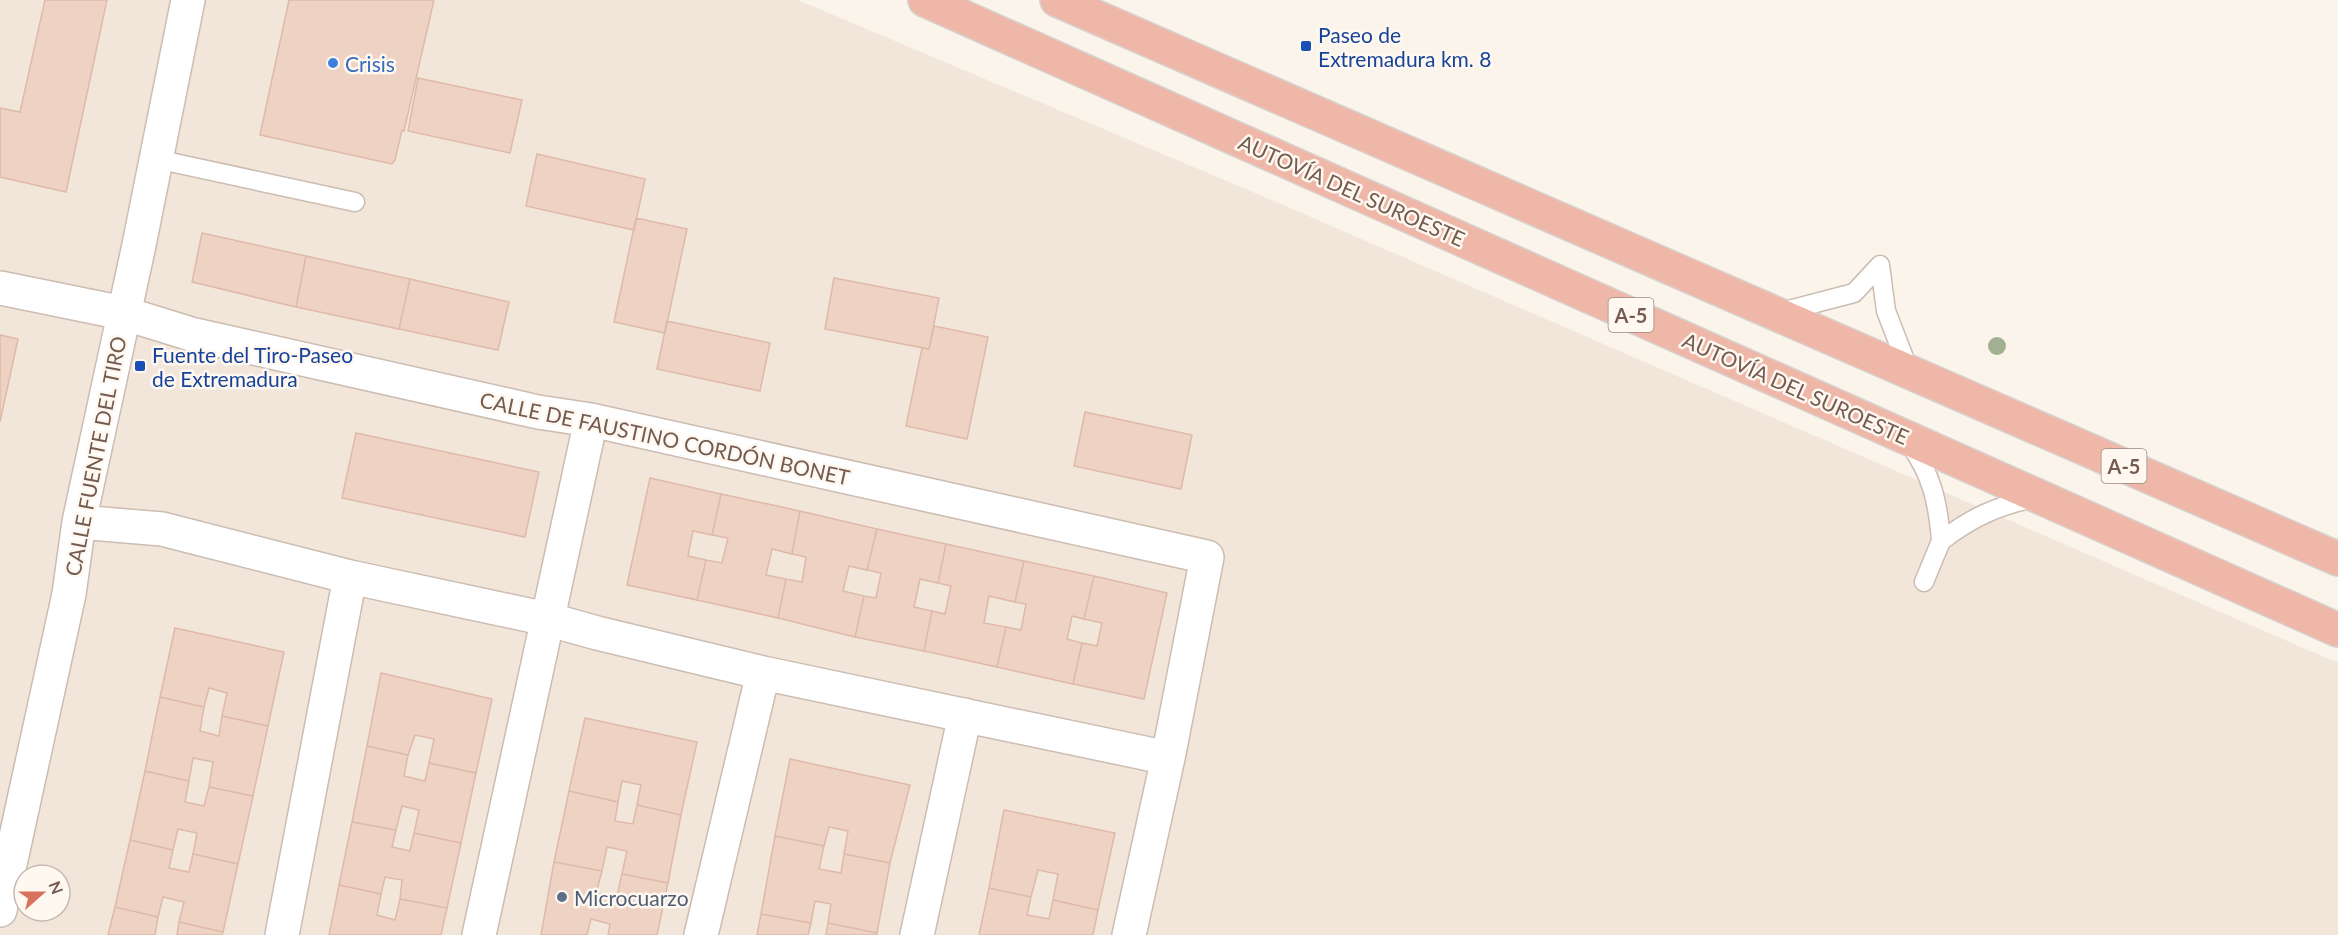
<svg xmlns="http://www.w3.org/2000/svg" width="2338" height="935" font-family="Lato,sans-serif">
  <style>
    .residential { fill: #f2e6da; fill-rule: evenodd }
    .building { fill: #eed3c5; stroke: #dfb9a7; stroke-width: 1.5 }
    .lines { fill: none; stroke-linecap: round; stroke-linejoin: round }
    .service-casing { stroke: #ccbcb1; stroke-width: 21 }
    .minor-casing { stroke: #ccbcb1; stroke-width: 36 }
    .motorway-casing { stroke: #d8d1ce; stroke-width: 36 }
    .service { stroke: #fff; stroke-width: 18 }
    .minor { stroke: #fff; stroke-width: 33 }
    .motorway { stroke: #efb7a8; stroke-width: 33 }
    .tree { fill: #a2b092 }
    .transit-dot { fill: #1a4fb4; stroke: #fef8f1; stroke-width: 2 }
    .shop-dot { fill: #3f7fe0; stroke: #fef8f1; stroke-width: 2 }
    .service-dot { fill: #5c6f8a; stroke: #fef8f1; stroke-width: 2 }
    .labels { text-anchor: middle; dominant-baseline: central; stroke-width: 5; stroke-linejoin: round; paint-order: stroke }
    .shield { fill: #fef8f1; stroke: #9d8a80; stroke-width: 1.5 }
    .shield-label { font-size: 20px; font-weight: bold; fill: #745b50 }
    .transit-label { font-size: 21px; fill: #164399; stroke: #fef8f1; text-anchor: start }
    .shop-label { font-size: 21px; fill: #366cbe; stroke: #fef8f1; text-anchor: start }
    .street-label { font-size: 21px; fill: #745b50; stroke: #fef8f1 }
    .service-label { font-size: 21px; fill: #4e5e75; stroke: #fef8f1; text-anchor: start }
  </style>
  <rect width="100%" height="100%" fill="#fbf4eb"/>
  <path class="residential" d="M0 0H798L1267 198 2338 663V935H0ZM24 875H60V911H24Z"/>
  <path class="building" d="M45 0H107L66 192 0 177V108L20 112Z
    M289 0H434L404 131 402 130 395 160 392 164 260 135Z
    M418 78 522 100 510 153 408 131Z
    M537 154 645 179 634 230 526 206Z
    M636 218 687 229 665 333 614 322Z
    M202 233 306 256 296 307 192 282Z
    M306 256 410 279 399 329 296 307Z
    M834 278 939 298 929 349 825 329Z
    M410 279 509 302 498 350 399 329Z
    M667 321 770 343 760 391 657 369Z
    M934 326 988 337 967 439 906 426 922 348 929 349Z
    M0 335 18 339 0 422Z
    M1085 412 1192 435 1181 489 1074 466Z
    M356 433 539 472 525 537 342 498Z
    M650 478 721 494 712 535 693 531 688 556 706 560 697 600 627 585Z
    M721 494 800 511 792 554 772 549 766 575 786 579 778 618 697 600 706 560 722 563 728 538 712 535Z
    M800 511 877 529 867 570 849 566 843 591 864 596 855 637 778 618 786 579 802 582 806 557 792 554Z
    M877 529 946 544 938 583 920 579 914 607 932 611 924 651 855 637 864 596 876 598 881 573 867 570Z
    M946 544 1024 561 1015 602 989 596 984 623 1006 627 997 667 924 651 932 611 945 614 951 586 938 583Z
    M1024 561 1094 576 1084 619 1072 616 1067 639 1082 643 1073 684 997 667 1006 627 1021 630 1026 604 1015 602Z
    M1094 576 1167 593 1144 699 1073 684 1082 643 1097 646 1102 623 1084 619Z
    M175 628 284 652 268 726 222 716 227 693 209 688 204 707 160 697Z
    M381 673 492 699 476 773 429 763 434 739 415 735 408 755 367 746Z
    M160 697 204 707 200 731 219 736 222 716 268 726 253 796 209 787 213 762 193 758 189 781 145 771Z
    M585 718 697 742 681 815 637 805 641 785 622 781 618 802 569 791Z
    M367 746 408 755 404 776 425 781 429 763 476 773 461 843 414 833 419 810 402 806 396 830 352 822Z
    M790 759 910 785 890 863 844 854 848 831 829 827 824 846 775 836Z
    M145 771 189 781 185 802 204 806 209 787 253 796 238 864 193 854 197 833 178 829 173 850 130 840Z
    M569 791 618 802 615 821 633 824 637 805 681 815 668 883 622 874 627 851 607 847 602 871 554 862Z
    M1004 810 1115 833 1098 910 1053 900 1058 874 1038 870 1031 897 989 888Z
    M352 822 396 830 392 847 410 851 414 833 461 843 447 908 400 899 402 880 385 877 381 894 339 885Z
    M775 836 824 846 819 869 841 873 844 854 890 863 877 933 828 923 831 904 815 901 811 923 761 914Z
    M130 840 173 850 169 868 189 872 193 854 238 864 223 932 179 922 184 902 163 897 158 917 115 907Z
    M554 862 602 871 596 893 617 896 622 874 668 883 657 935H608L610 924 591 919 587 935H541Z
    M339 885 381 894 377 915 395 920 400 899 447 908 441 935H329Z
    M989 888 1031 897 1027 915 1049 919 1053 900 1098 910 1093 935H979Z
    M115 907 158 917 155 935H108Z
    M761 914 811 923 808 935H757Z
    M179 922 223 932 222 935H177Z
    M828 923 877 933V935H826Z"/>
  <g class="lines">
    <g class="service-casing">
      <path id="service" d="M156 159 355 202
        M1777 313 1854 293 1880 265 1886 311 1910 373
        M1909 443C1932 475 1938 502 1941 541 1971 518 1996 506 2034 498
        M1924 582 1941 541"/>
    </g>
    <g class="minor-casing">
      <path id="minor" d="M0 288 123 313 191 334 538 412 591 420 1207 557 1168 758 1129 935
        M79 522 162 529 350 577 547 619 597 633 763 673 1168 758
        M0 910 69 594 79 522 139 245 188 0
        M282 935 350 577
        M479 935 591 420
        M701 935 763 673
        M917 935 965 715"/>
    </g>
    <g class="motorway-casing">
      <path id="motorway" d="M925 0 2338 630
        M1057 0 2338 559"/>
    </g>
    <use href="#service" class="service"/>
    <use href="#minor" class="minor"/>
    <use href="#motorway" class="motorway"/>
  </g>
  <circle class="tree" cx="1997" cy="346" r="9"/>
  <g class="transit-dot">
    <rect x="1300" y="40" width="12" height="12" rx="3"/>
    <rect x="134" y="360" width="12" height="12" rx="3"/>
  </g>
  <circle class="shop-dot" cx="333" cy="63" r="6"/>
  <circle class="service-dot" cx="562" cy="897" r="6"/>
  <g class="labels">
    <g class="shield">
      <rect x="1608.5" y="298" width="45" height="34" rx="4.5"/>
      <rect x="2101.5" y="449" width="45" height="34" rx="4.5"/>
    </g>
    <g class="shield-label">
      <text x="1631" y="315">A-5</text>
      <text x="2124" y="466">A-5</text>
    </g>
    <g class="transit-label">
      <text x="1318" y="34">Paseo de<tspan x="1318" dy="24">Extremadura km. 8</tspan></text>
      <text x="152" y="354">Fuente del Tiro-Paseo<tspan x="152" dy="24">de Extremadura</tspan></text>
    </g>
    <g class="shop-label">
      <text x="345" y="63">Crisis</text>
    </g>
    <g class="street-label">
      <text transform="translate(1352 190) rotate(24)">AUTOVÍA DEL SUROESTE</text>
      <text transform="translate(1796 388) rotate(24)">AUTOVÍA DEL SUROESTE</text>
      <text transform="translate(665 438) rotate(12)">CALLE DE FAUSTINO CORDÓN BONET</text>
      <text transform="translate(95 456) rotate(-79)">CALLE FUENTE DEL TIRO</text>
    </g>
    <g class="service-label">
      <text x="574" y="897">Microcuarzo</text>
    </g>
  </g>
  <g transform="translate(42 893) rotate(69)"><circle r="28" fill="#fef8f1" stroke="#c7b9b1" stroke-width="1.5"/>
  <path d="M0-4.5L10 22L0 15L-10 22Z" fill="#d8715d"/>
  <text y="-9" font-size="16" font-weight="bold" text-anchor="middle" fill="#745b50">N</text>
  </g>
</svg>
